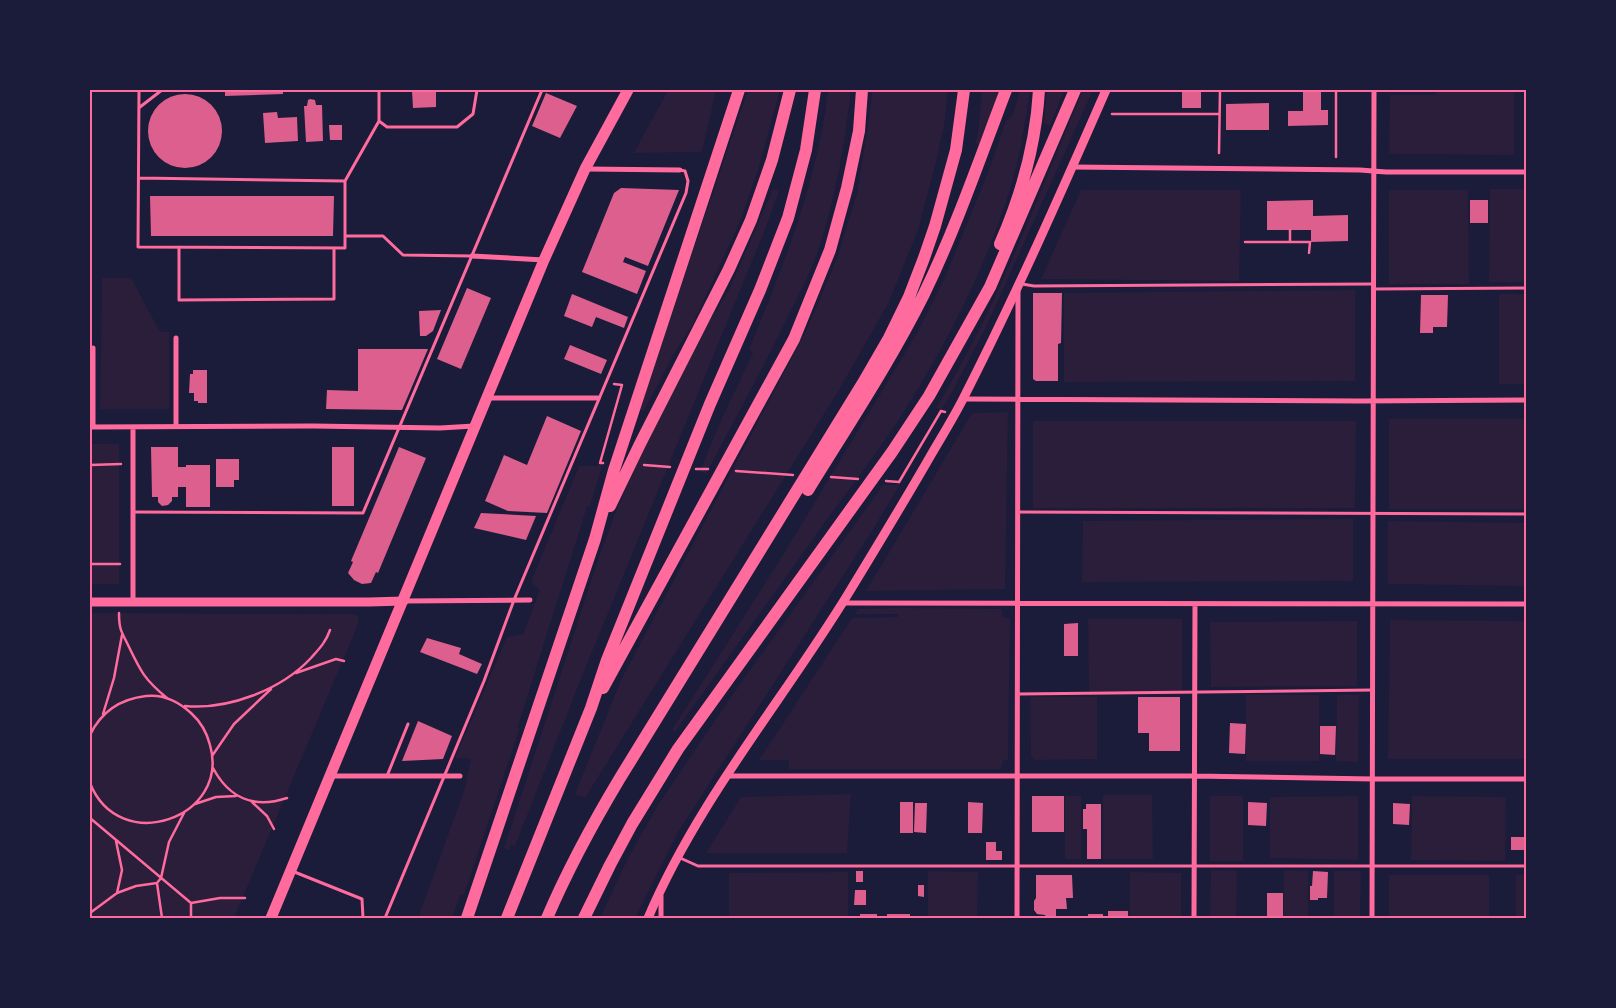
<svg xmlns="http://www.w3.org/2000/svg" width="1616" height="1008" font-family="Lora,serif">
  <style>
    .green { fill: #2a1e3b }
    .building { fill: #dd5f8e }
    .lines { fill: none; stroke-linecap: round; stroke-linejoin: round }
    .path { stroke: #ff6b9d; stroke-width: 2.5 }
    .service { stroke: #ff6b9d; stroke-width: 3 }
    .minor { stroke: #ff6b9d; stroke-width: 5 }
    .tertiary { stroke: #ff6b9d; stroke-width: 9 }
    .primary { stroke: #ff6b9d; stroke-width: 11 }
    .motorway { stroke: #ff6b9d; stroke-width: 12 }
    .neatline { fill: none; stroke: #ff6b9d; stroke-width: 2 }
  </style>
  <rect width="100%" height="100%" fill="#1b1b3a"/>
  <path class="green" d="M668 90H716L702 152 634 153Z
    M748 90H780L758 170 741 219 693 324 677 348 644 411 639 409Z
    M828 90H851C845 140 837 190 822 239 813 269 797 298 783 326 759 376 732 425 706 474L700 471 722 418 753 353 749 350C783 266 818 181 828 90Z
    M872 90H948L944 126 936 162 918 230 889 302 839 390 585 798 575 794 621 680 806 331 836 261 857 193 870 113Z
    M982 90 1000 91 979 145 975 143 978 133Z
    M1020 90H1030C1026 117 1022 145 1015 172 993 252 952 335 908 405 881 448 850 488 820 529 772 597 723 664 675 732L672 730 783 555 917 333 946 275 989 170 1006 121 1013 115Z
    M1047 90H1064L1050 126 1044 123Z
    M1083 90H1093L987 325 949 398 941 411 936 408C997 308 1037 198 1083 90Z
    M1436 90H1514V155L1389 154 1390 95H1435Z
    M773 189 779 191 764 232 583 674 515 846 511 845 509 850 504 848 599 557 617 509 641 455 704 330 729 290Z
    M1490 189H1526V282H1489Z
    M1081 190H1241L1239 281 1041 279Z
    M1389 190H1468L1469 284H1389Z
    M102 278H131L160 332H169V409H100Z
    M1355 290V381L1064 382V293Z
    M1499 294H1526V384H1499Z
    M1008 412 1005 589 866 591 972 413Z
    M1389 419H1526V509H1389Z
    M1033 421H1356L1355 508H1033Z
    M90 444H119V584H90Z
    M919 450 920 451 875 526 678 832 635 918H600L627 860 658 805 728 701 883 485H897Z
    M579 466H602L590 506 587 507 518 726 519 730 464 895H460L452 918H418L465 788 471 759 455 758 507 637 523 634 540 590 531 582Z
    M1353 519V581L1082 582 1083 521Z
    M1388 521 1526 523V586L1388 584Z
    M899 608 1002 609V617L1010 618 1008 760H1003L1001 769H789V760H759L852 618 898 617V614H854L859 609Z
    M90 613 342 614H354L359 617 357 627 234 918H90Z
    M1088 619H1182V691H1089Z
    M1390 620 1526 621V759H1388Z
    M1357 621V686L1211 687 1210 622Z
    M1246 695H1319V761H1246Z
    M1337 695H1359L1358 762 1336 761Z
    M1030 697H1097V759L1034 760 1031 756Z
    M851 794 847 853H706L741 797Z
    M1103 795H1152L1153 859H1103Z
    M1065 796H1081V859H1065Z
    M1210 796H1243V861H1210Z
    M1358 796V860L1270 858V797Z
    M1412 796 1506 797 1505 861 1411 860Z
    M1211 870 1237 871 1236 918H1210Z
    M1284 870 1308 871V918H1284Z
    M928 871 978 872 977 918H928Z
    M1334 871H1361L1360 918H1334Z
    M848 872V918H729V873Z
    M1130 872 1181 873V918H1130Z
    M1389 875H1489V918H1389Z
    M1516 875H1526V918H1516Z"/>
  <path class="building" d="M225 90H283V94L225 96Z
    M1182 90H1201V108H1182Z
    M1303 90H1321V110H1328V125L1288 126V111H1303Z
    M412 91H436V107L413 108Z
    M546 93 577 106 560 138 532 126Z
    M148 131a37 37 0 1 1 74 0a37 37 0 1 1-74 0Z
    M310 99 315 100 316 105H322L323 141 306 142 304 106H307L308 100Z
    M1269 103V130H1226V104Z
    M277 112 278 118 297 117 298 141 265 143 263 113Z
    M329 125H342V140H330Z
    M621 188 679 190 648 266 625 257 623 262 646 271 637 294 582 272 614 193Z
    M150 196H334L333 236H151Z
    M1313 200V216L1348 215V241L1311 242V230H1267V201Z
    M1470 200H1488V223H1470Z
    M467 288 491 298 461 369 437 359Z
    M1033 293H1062L1061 343 1058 344V381H1036L1033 379Z
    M572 294 628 317 624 328 596 317 592 327 564 316Z
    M1421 295H1448L1447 327H1433V333H1420Z
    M441 310 433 331 426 336H420L419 311Z
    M570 345 607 360 601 374 564 359Z
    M358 349H428L402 410 326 409 327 390 358 391Z
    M193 370H207V403H198V401H194V393H189L190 374H193Z
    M547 416 581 431 547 513 508 511 485 501 504 455 527 465Z
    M151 447H178V467H186V465H210V507H186V487H178V497H172V501L168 505 162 506 158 502V497H152Z
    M332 447H354V506H332Z
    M399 447 426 458 378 573 376 572 371 583 362 584 354 580 348 573 353 562 351 561Z
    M216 459H239V480H234V487H216Z
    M481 513 536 516 526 540 474 528Z
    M1078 623V656H1064V624Z
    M427 638 461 648 459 654 482 664 477 674 420 652Z
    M1138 697H1180V751H1149V733H1138Z
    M418 721 452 736 443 759 402 761Z
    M1230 723 1246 724 1245 754 1229 753Z
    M1320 726H1336L1335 755 1320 754Z
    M1032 796H1064V832H1032Z
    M900 802H913V833H900Z
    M968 802 983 803 982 833H968Z
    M1248 802 1267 803 1266 826 1248 825Z
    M915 803H927L926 833 914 832Z
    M1393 803 1410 804 1409 825 1393 824Z
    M1086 804H1101V859H1087V829H1083V809H1086Z
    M1511 837H1525L1524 850H1511Z
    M986 842H996V851H1002V860H986Z
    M856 871H863V882H856Z
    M1313 871 1328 872 1327 898H1318V900H1310V886H1312Z
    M1036 875H1072L1073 898H1066L1067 909H1056V918H1046L1045 915 1037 914 1034 910V901L1036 898Z
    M918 885H924V897L918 896Z
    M855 890H866V905H854Z
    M1267 893H1283V918H1267Z
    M1108 911H1128V918H1108Z
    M860 914H877V918H860Z
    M887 914H910V918H887Z
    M1088 914H1103V918H1088Z"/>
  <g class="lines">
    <path class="path" d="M1336 90V157
      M1112 114H1219
      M1219 153 1220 90
      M1290 230V242
      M1245 242H1310L1309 253
      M603 463H600L622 385 614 384
      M90 465 121 464
      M644 465 670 467
      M696 469H708
      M736 471 793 475
      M831 477 858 479
      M886 481 899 482 941 411 945 412
      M90 564H120
      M119 613C119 631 122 632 129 647 141 672 145 680 167 698
      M296 673 336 659 344 661
      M185 706C228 710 281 690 311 658 319 649 326 642 330 630
      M103 714 114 678 122 635
      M90 735C101 712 120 699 146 696 163 694 179 702 191 713 201 722 207 733 210 745 231 818 119 857 90 783
      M212 756 234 724 271 689
      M213 768C229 798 254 809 287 798
      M252 802 267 816 274 829
      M195 804 216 797 236 796
      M90 818 191 903 220 898H245
      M116 841 122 870 117 893
      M157 883 162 918
      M191 903V918
      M90 913 117 893 136 886 157 883 161 878 169 842 184 813"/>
    <path class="service" d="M139 90 138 247 345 248V236
      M379 90V121L387 127H457L473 114 477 90
      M140 107 162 90
      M139 178 345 181V236H383L403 255 472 256
      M345 181 379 121
      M179 247V300L334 299V248
      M1022 284 1034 286 1374 284
      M1374 289 1526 288
      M133 512 363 513 542 90
      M1018 512 1526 514
      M1018 694 1373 690
      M387 776 408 724
      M678 857 698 866H1526
      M292 871 362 899 363 918
      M385 918 484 681 514 600 686 193 688 181 685 171 680 170"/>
    <path class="minor" d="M1072 167 1360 170 1386 172H1526
      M586 169 680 170
      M472 256 544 260
      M488 398H598
      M963 399 1360 401 1526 400
      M176 426V338
      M90 427 313 426 440 428 474 426
      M93 427V348
      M404 601 530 600
      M133 602V427
      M842 603 1526 604
      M331 776H460
      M727 776H1194L1373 779H1526
      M661 896V918
      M1017 918 1018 291
      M1194 918 1195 604
      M1372 918 1374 90"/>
    <path class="tertiary" d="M90 602H369L404 601
      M648 918C698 800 782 702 848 594 876 548 904 502 931 455 942 436 954 417 964 397 1015 297 1061 193 1106 90"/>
    <path class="primary" d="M271 918 544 260 585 169 628 90"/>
    <path class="motorway" d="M1000 244C1021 196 1036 143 1039 90
      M808 490C848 425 890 362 924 294 956 228 980 158 1006 90
      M610 506 640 444 729 269 751 220 772 160 790 90
      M603 688 794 339 830 250 847 188 859 131 862 90
      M467 918 595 539 614 470 739 90
      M507 918 591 708 607 660 710 404 760 290 788 218 806 150 815 90
      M547 918C568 869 593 823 620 778L863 383 889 338 909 297 924 258 935 226 956 150 964 90
      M584 918 610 865 632 824 678 749 892 452 929 396 990 287 1075 90"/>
  </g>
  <rect width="1616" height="1008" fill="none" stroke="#1b1b3a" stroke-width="182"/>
  <rect x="91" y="91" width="1434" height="826" class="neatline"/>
</svg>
